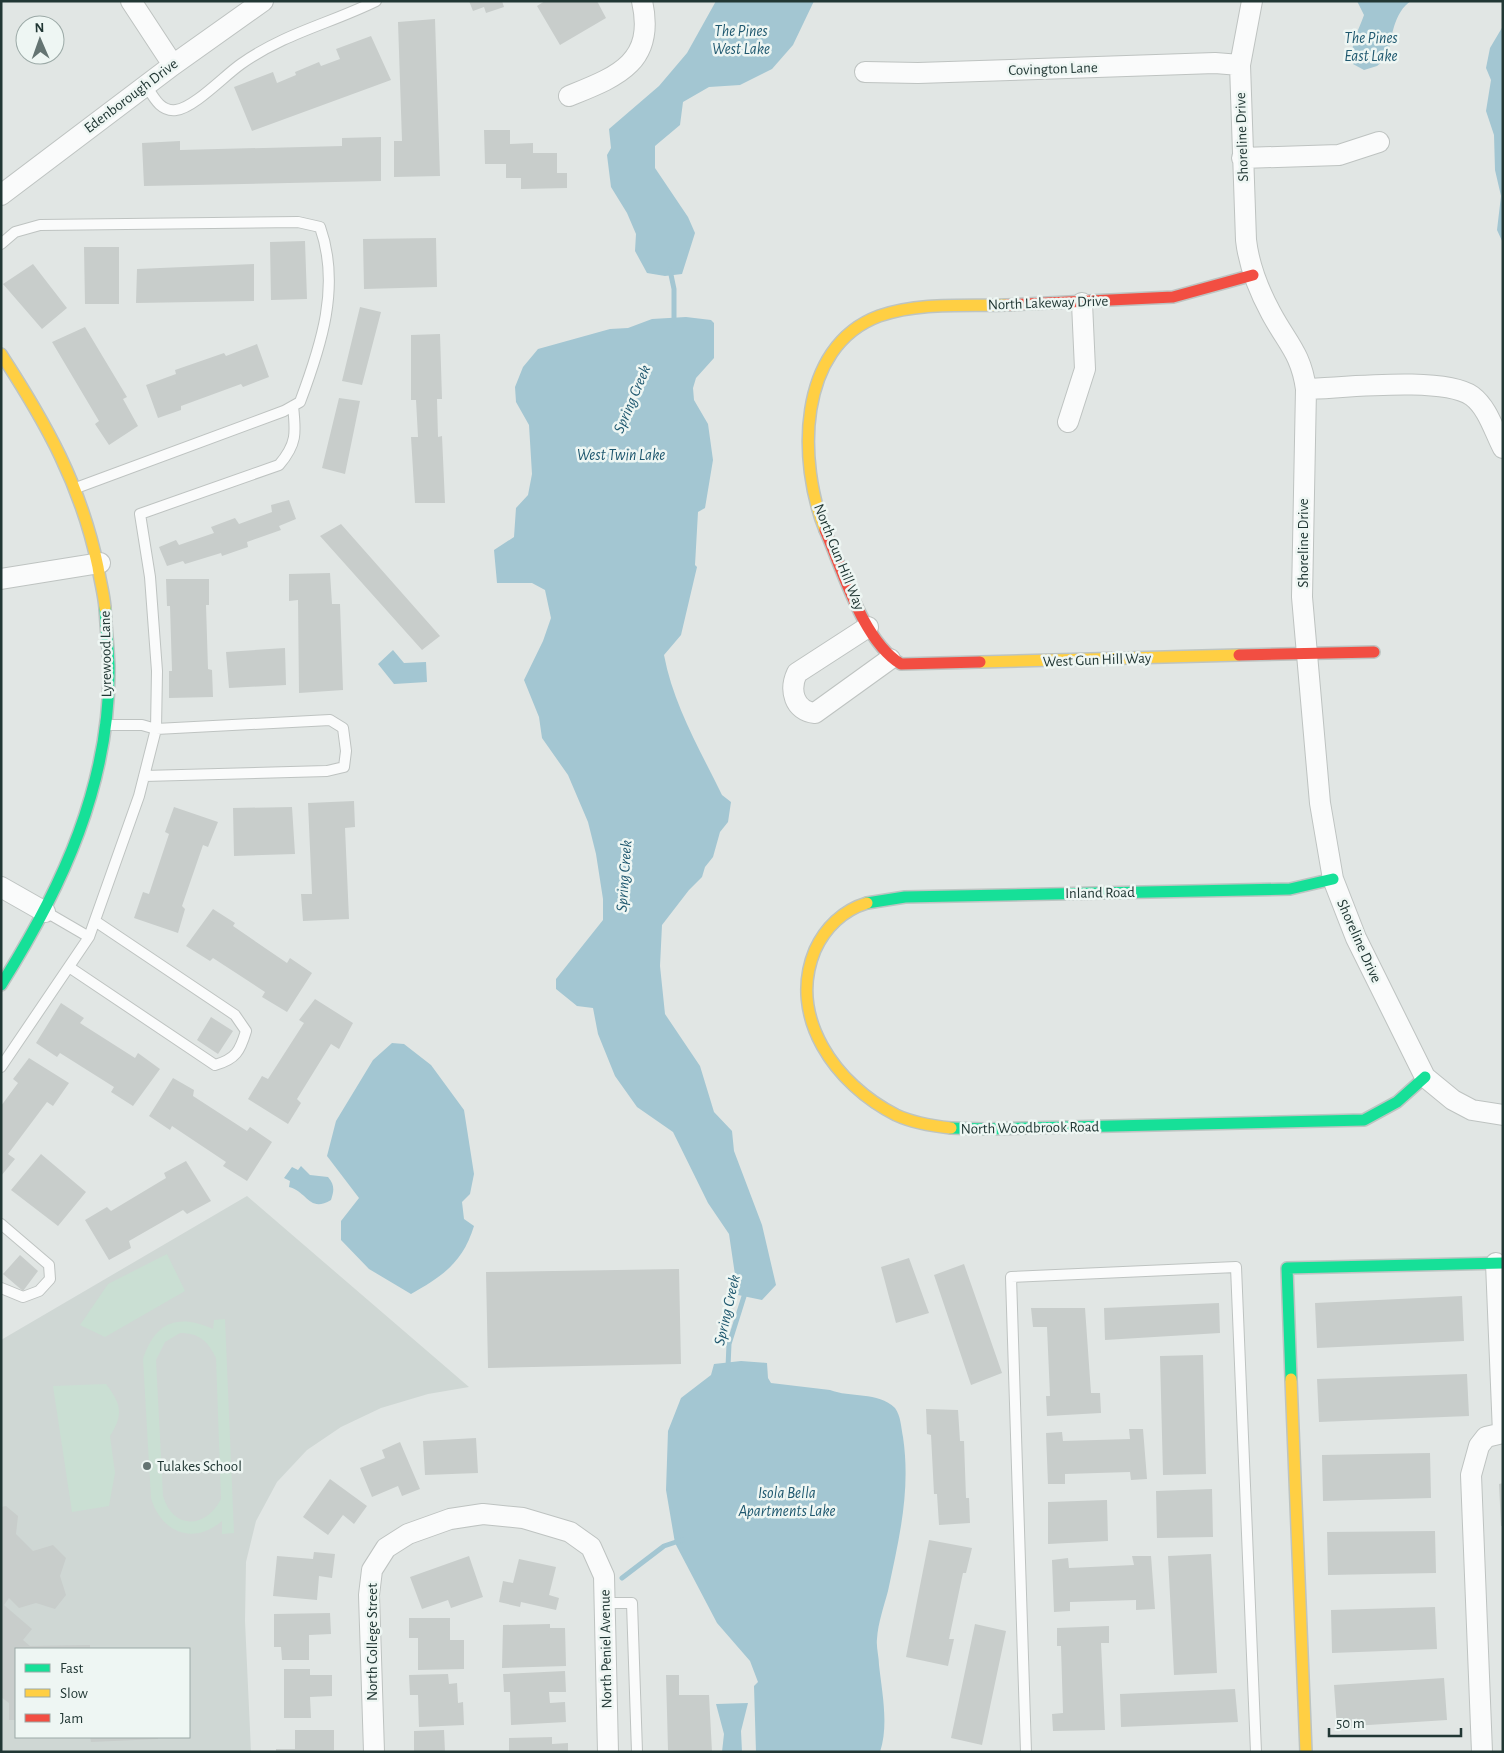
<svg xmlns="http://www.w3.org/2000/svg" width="1504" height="1753" font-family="'Alegreya Sans',sans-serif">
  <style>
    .built { fill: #cfd7d4; fill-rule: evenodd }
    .green { fill: #cadfd3; fill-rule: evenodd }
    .water { fill: #a3c6d2 }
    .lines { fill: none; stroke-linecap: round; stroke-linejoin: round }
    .stream { stroke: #a3c6d2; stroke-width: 5 }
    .building { fill: #c8cdcb }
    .lane-casing { stroke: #bec3c1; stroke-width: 12 }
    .street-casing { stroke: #bec3c1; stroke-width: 22 }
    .fast-casing { stroke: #bdc4c2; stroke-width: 14 }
    .slow-casing { stroke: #bdc4c2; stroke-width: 14 }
    .jam-casing { stroke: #bdc4c2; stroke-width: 14 }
    .lane { stroke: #fafbfb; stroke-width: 10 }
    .street { stroke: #fafbfb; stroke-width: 20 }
    .fast { stroke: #16e098; stroke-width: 11 }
    .slow { stroke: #ffcf43; stroke-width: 11 }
    .jam { stroke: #f24e42; stroke-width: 11 }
    .poi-dot { fill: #647472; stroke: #eef6f3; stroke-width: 2 }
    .labels { text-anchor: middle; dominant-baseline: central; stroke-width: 5; stroke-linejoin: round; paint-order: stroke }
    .street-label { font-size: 15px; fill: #213734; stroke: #eef6f3 }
    .poi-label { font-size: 15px; fill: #213734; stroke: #eef6f3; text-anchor: start }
    .water-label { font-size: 16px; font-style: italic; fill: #1f586f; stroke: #eef6f3 }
  </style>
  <rect width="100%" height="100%" fill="#e1e6e4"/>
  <path class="built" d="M247 1196 469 1387 428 1394 381 1408 341 1427 307 1450 277 1482 256 1521 246 1562 245 1621 251 1752H1V1340ZM16 1649H189V1737H16Z"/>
  <path class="green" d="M167 1254 185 1291 105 1337 80 1325 108 1284Z
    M225 1319 234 1533 222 1534V1521C193 1546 161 1532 151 1498L143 1359C155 1322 178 1313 213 1329L214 1320ZM180 1333C199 1333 208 1341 216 1358L221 1499C206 1529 173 1530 163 1496L156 1360 165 1342Z
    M106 1384C121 1404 124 1414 110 1436L115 1473 109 1506 72 1512 53 1386Z"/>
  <path class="water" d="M716 1H814L793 45 772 69 740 85 709 87 683 102 680 125 655 146V168L688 217 695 233 682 274 665 276 647 273 635 251 636 234 627 213 611 187 607 155 611 148 609 129 659 86 687 53Z
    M1357 1H1411C1394 12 1391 38 1388 57L1377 66 1364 70 1353 64C1349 45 1358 32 1364 15Z
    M1503 26V243L1497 230 1501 196 1495 170 1494 135 1486 111 1491 80 1486 68 1490 48Z
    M686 317 711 320 714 323V358L696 378 693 388 694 400 708 424 713 460 705 508 698 512 695 565 697 567 681 635 664 655C673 704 700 750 722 795L731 802 728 822 720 832 713 857 705 867 702 877 689 890 662 925 660 966 665 1014 700 1066 714 1112 732 1131 734 1151 762 1225 776 1285 762 1300 738 1295 729 1234 708 1203 673 1132 637 1107 615 1076 598 1034 593 1008 577 1006 556 989V979L603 920V899L596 854 588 822 568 775 542 738 539 717 524 680 543 641 551 618 545 590 532 583H497L494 550 514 537 516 508 528 495 532 474 529 425 516 402 515 387 523 367 538 349 610 329 628 328 652 319Z
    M393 650 404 663 426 662 427 682 394 684 378 664Z
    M392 1043 404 1044 431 1065 464 1110 474 1174 470 1194 462 1202 464 1219 474 1226C463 1262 443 1276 411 1294L369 1269 341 1240V1221L359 1198 327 1156 336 1121 373 1060Z
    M301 1166 310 1175 328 1177C335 1185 334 1191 331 1200 309 1213 308 1192 289 1187L290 1181 284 1178 292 1167 298 1170Z
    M741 1361 767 1363 768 1378 771 1383 830 1390C850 1398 878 1391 895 1408 901 1416 901 1428 903 1437 911 1491 899 1539 888 1591 884 1606 878 1623 877 1639 876 1647 879 1657 879 1665 882 1692 889 1725 880 1752H756L754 1686 758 1682 750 1661 717 1623 675 1543 666 1490 668 1431 681 1398 711 1375 714 1364Z
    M748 1703 741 1731 742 1752H722L724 1734 716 1704Z"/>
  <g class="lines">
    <path class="stream" d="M670 270 674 289V323
      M728 1367 729 1344 746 1290
      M622 1578 664 1546 682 1540"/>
  </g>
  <path class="building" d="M469 1H502L504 7 486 13 484 7 473 11Z
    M545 1H597L606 18 560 45 537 6Z
    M435 19 440 176 394 177V141H402L398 22Z
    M371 36 391 80 252 131 234 87 273 72 277 83 296 75 295 72 319 62 321 66 340 59 336 49Z
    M484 130H510V144L533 143V153H557V173H567V188L521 189V178H506V164H485Z
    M381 137V181L144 186 142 143 180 141V150L342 146V138Z
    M436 238 437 287 364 289 363 239Z
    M305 241 307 299 271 300 270 242Z
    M84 247H119V304H85Z
    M33 264 67 308 42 329 3 284Z
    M254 264V301L136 303 137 269Z
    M360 307 381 312 362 385 342 381Z
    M85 327 127 397 123 399 138 426 109 445 95 424 99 421 52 342Z
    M440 334 442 399H437L438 437 442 436 445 503H415L411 437H418L416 400H411V335Z
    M257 344 269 377 243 387 241 384 181 406V410L158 418 146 385 176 374 175 370 224 353 226 356Z
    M339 398 360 401 345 474 322 468Z
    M289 500 296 519 279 526 281 530 247 542 248 547 222 556 221 553 185 564 183 561 167 566 159 547 176 540 179 545 214 533 211 527 235 518 239 524 272 512 271 505Z
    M341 524 440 636 422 650 320 536Z
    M330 573 332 604H340L343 690 299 693 298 600 289 601V574Z
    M166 579H209V605H206L208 669 212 670 213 697 169 698V671H172L170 606H167Z
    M285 648 286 685 229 688 226 652Z
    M354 801 355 827 345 828 349 919 303 921 301 894H312L308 803Z
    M174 807 218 822 208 847 203 845 182 906 185 909 178 933 134 918 143 892 149 894 169 834 165 832Z
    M292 807 295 854 234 856 233 808Z
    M213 909 235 923 233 926 287 963 290 958 312 973 287 1012 262 997 265 992 213 958 210 961 186 946Z
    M315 999 353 1023 339 1049 331 1044 297 1099 301 1103 288 1124 248 1099 262 1076 268 1079 304 1023 299 1020Z
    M61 1003 84 1018 80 1023 135 1058 138 1053 160 1069 133 1106 111 1092 114 1087 60 1053 57 1057 36 1043Z
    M211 1017 233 1031 218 1054 197 1040Z
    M29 1058 69 1083 53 1106 47 1102 8 1154 15 1159 1 1176V1106L18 1083 13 1079Z
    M173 1078 194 1090 193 1096 247 1131 250 1127 272 1142 247 1181 223 1166 226 1162 172 1126 170 1130 149 1116Z
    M41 1154 86 1192 58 1226 11 1190Z
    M186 1161 211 1201 187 1214 183 1210 129 1241 131 1248 109 1260 85 1220 107 1207 111 1211 166 1178 164 1173Z
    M20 1255 38 1271 23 1291 3 1274Z
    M909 1258 929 1313 896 1323 881 1267Z
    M964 1264 1002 1373 971 1385 934 1275Z
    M679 1269 681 1364 488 1368 486 1272Z
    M1462 1296 1464 1341 1317 1348 1315 1303Z
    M1219 1303 1220 1333 1105 1340 1104 1308Z
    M1031 1308H1085L1091 1393H1100L1101 1413 1047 1416 1046 1396H1050L1047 1327H1033Z
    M1203 1355 1206 1474 1163 1475 1160 1356Z
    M1467 1374 1469 1416 1319 1422 1317 1379Z
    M926 1409 958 1410 960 1441H964L966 1498H969L970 1523 939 1525 937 1494H934L931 1435 927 1434Z
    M1129 1429H1143L1147 1479 1131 1480 1130 1472 1065 1474V1484H1048L1046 1433 1062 1432 1063 1441 1130 1439Z
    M476 1438 478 1473 425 1475 423 1441Z
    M400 1442 420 1489 402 1496 398 1486 372 1497 360 1468 385 1458 382 1450Z
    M1430 1453 1431 1498 1323 1501 1322 1455Z
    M330 1479 367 1506 354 1524 343 1515 328 1535 303 1517Z
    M1503 1483V1526H1501L1499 1484Z
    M1212 1489 1213 1537 1157 1538 1156 1491Z
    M1107 1500 1108 1541 1048 1544V1502Z
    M6 1506 18 1516 16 1534 33 1551 53 1545 66 1558 60 1576 66 1595 55 1609 36 1603 19 1608 9 1598 4 1605 32 1629 23 1640 30 1646 90 1645V1649H16V1720H9V1703L1 1697V1507Z
    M1435 1531 1436 1573 1328 1575 1327 1532Z
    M929 1540 972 1548 966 1573H963L949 1639H954L948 1666 906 1657Z
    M314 1552 335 1554 332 1578 319 1576 317 1600 273 1596 277 1556 313 1559Z
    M1211 1554 1217 1673 1174 1675 1168 1556Z
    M469 1556 483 1597 451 1608 448 1600 422 1609 410 1577Z
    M1132 1556H1151L1155 1609 1136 1610V1600L1070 1602V1611L1054 1612 1052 1560 1068 1558 1069 1568 1134 1565Z
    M519 1559 556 1567 549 1595 559 1598 556 1610 521 1602 520 1607 499 1602 503 1581 513 1583Z
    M1435 1607 1437 1649 1332 1653 1331 1610Z
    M330 1613 331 1634 309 1635V1660H282L281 1647H274V1614Z
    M409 1618H450V1640H464V1669L418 1670V1638H409Z
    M550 1624V1628H565L566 1666 502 1668 503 1625Z
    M975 1624 1006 1631 982 1745 951 1738Z
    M1109 1626V1643H1101L1105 1730 1053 1731 1052 1714 1063 1713 1061 1646H1057V1628Z
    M284 1669H310V1675H332V1696L310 1697 311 1718H284Z
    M565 1671 566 1692H549L550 1703 565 1702 566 1722 511 1725 510 1692H504L503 1674Z
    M448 1674 449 1684 457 1683 458 1703 463 1702 464 1725 419 1727 418 1695H410L409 1675Z
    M666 1675H679V1695H709L712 1752 668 1750Z
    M1444 1678 1447 1720 1337 1727 1334 1685Z
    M1235 1689 1238 1722 1121 1727 1120 1694Z
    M295 1730H334V1750L276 1752V1749H295Z
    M444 1730 445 1752H414V1731Z
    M90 1737H158V1739L91 1742Z
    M552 1737V1744L568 1743V1752H509V1738Z"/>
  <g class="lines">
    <g class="lane-casing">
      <path id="lane" d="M146 85C153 96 160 112 176 110 194 108 225 75 241 64 285 33 329 24 376 1
        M1 244 15 232 40 225 298 222 320 227C341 286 321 346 300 402L284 411 76 488
        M105 725H142L156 729 330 720 343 728 346 751 344 767 327 771 144 776
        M46 912 89 937
        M69 967 215 1065C236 1059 240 1051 246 1031L235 1015 95 921
        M1 1067 89 937 139 796 156 729 157 671 150 577 140 514 279 465C297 444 296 433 293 406
        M1 1224 49 1265 50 1279 39 1291 23 1297 1 1288
        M606 1603H632L637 1752
        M1026 1752 1011 1277 1236 1267 1256 1752"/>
    </g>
    <g class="street-casing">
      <path id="street" d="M131 1 173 65
        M1252 1 1240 65 1246 240C1249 266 1258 289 1271 313 1287 343 1301 353 1306 389L1302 597 1320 803 1333 879 1356 938 1425 1077 1453 1100 1472 1110 1503 1115
        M865 72 918 73 1215 63 1240 65
        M569 96C616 77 656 63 642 1
        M1242 158 1339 155 1379 142
        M1 195 173 65 263 1
        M1306 389C1343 388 1443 376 1472 396 1488 408 1494 431 1503 448
        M1068 422 1085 369 1082 303
        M1 579 100 563
        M868 627 797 673C789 690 794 711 815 713L890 659
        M1 887 45 912
        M1496 1263 1503 1433
        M374 1752 369 1595 372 1570 386 1548 408 1534 450 1519 483 1514 523 1518 570 1532 591 1547 604 1576 608 1752
        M1482 1752 1471 1475 1479 1446 1486 1437 1503 1433"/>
    </g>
    <g class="fast-casing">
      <path id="fast" d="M867 903 905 897 1290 889 1333 879
        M1 985C62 888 111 783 109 665 108 646 106 627 105 608
        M951 1128 985 1129 1364 1120 1397 1102 1425 1077
        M1291 1379 1287 1268 1503 1263"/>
    </g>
    <g class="slow-casing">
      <path id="slow" d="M1 354C46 423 81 485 98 567 100 581 104 594 105 608
        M825 530C798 463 796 347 879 316 919 302 965 306 1007 305
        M980 662 1239 655
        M867 903C843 910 825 928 815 950 787 1017 836 1085 896 1115 913 1123 932 1126 951 1128
        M1291 1379 1306 1752"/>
    </g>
    <g class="jam-casing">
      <path id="jam" d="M1007 305 1173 297 1253 275
        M825 530C843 571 863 641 901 664L980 662
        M1239 655 1374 652"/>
    </g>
    <use href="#lane" class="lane"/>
    <use href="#street" class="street"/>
    <use href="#fast" class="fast"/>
    <use href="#slow" class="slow"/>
    <use href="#jam" class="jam"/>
  </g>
  <circle class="poi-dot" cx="147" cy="1466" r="5"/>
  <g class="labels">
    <g class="street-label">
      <text transform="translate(1053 69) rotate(-2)">Covington Lane</text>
      <text transform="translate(131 96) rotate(-37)">Edenborough Drive</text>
      <text transform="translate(1242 137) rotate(-92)">Shoreline Drive</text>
      <text transform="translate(1048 303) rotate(-2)">North Lakeway Drive</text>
      <text transform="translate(1303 543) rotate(-90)">Shoreline Drive</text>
      <text transform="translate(839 557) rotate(68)">North Gun Hill Way</text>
      <text transform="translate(106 654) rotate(-91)">Lyrewood Lane</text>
      <text transform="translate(1097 660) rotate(-2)">West Gun Hill Way</text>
      <text transform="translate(1100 893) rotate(-1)">Inland Road</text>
      <text transform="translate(1359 941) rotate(66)">Shoreline Drive</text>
      <text transform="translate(1030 1128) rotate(-1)">North Woodbrook Road</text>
      <text transform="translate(372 1642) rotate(-90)">North College Street</text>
      <text transform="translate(606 1649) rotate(-91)">North Peniel Avenue</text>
    </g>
    <g class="poi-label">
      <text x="157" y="1466">Tulakes School</text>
    </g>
    <g class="water-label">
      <text x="741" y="31">The Pines<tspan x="741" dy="18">West Lake</tspan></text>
      <text x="1371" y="38">The Pines<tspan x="1371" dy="18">East Lake</tspan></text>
      <text transform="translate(632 399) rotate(-67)">Spring Creek</text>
      <text x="621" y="455">West Twin Lake</text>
      <text transform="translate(624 876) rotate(-86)">Spring Creek</text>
      <text transform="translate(727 1310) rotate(-77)">Spring Creek</text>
      <text x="787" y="1493">Isola Bella<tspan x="787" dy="18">Apartments Lake</tspan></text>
    </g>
  </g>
  <rect width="1504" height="1753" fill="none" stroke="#213734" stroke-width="5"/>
  <rect x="15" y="1648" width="175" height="90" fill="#eef6f3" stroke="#9caaa7"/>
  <rect x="25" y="1664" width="25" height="8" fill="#16e098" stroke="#9caaa7"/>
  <text x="60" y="1673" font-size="15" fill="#213734">Fast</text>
  <rect x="25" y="1689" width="25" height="8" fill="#ffcf43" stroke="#9caaa7"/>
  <text x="60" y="1698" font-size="15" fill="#213734">Slow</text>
  <rect x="25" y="1714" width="25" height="8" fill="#f24e42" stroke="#9caaa7"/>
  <text x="60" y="1723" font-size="15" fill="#213734">Jam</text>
  <g transform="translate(40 40) rotate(358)"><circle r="24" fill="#eef6f3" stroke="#9caaa7"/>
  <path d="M0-4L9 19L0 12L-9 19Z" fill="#647472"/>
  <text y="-8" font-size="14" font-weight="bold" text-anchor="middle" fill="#213734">N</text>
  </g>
  <path d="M1329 1728v8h132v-8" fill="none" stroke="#213734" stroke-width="2.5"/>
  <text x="1336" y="1728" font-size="15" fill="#213734" stroke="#eef6f3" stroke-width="4" paint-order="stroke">50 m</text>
</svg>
